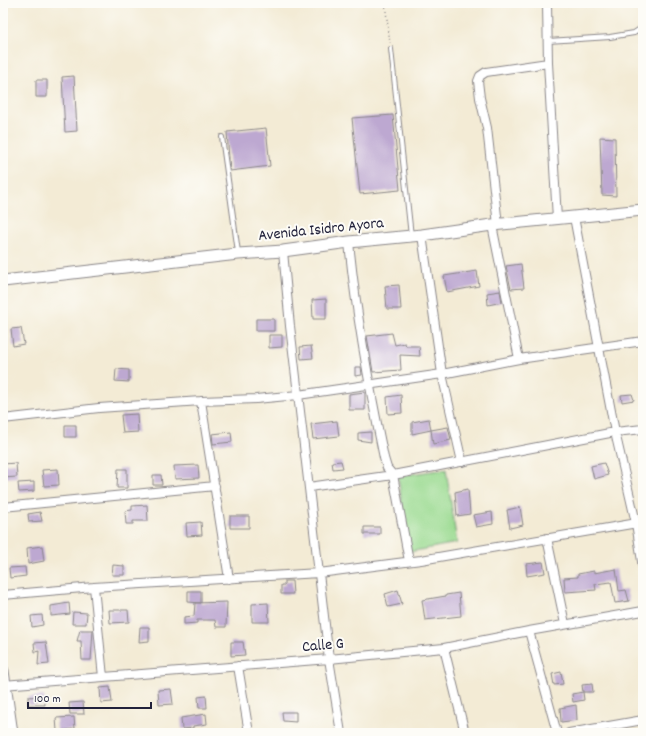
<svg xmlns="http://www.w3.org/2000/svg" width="646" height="736" font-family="Dekko,sans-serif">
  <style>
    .green { fill: #9ada90; stroke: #5e7e66 }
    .building { fill: #bda8d1 }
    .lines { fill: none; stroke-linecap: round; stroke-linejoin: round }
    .lane-casing { stroke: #8a8688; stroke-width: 6 }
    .street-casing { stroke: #8a8688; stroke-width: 10 }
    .secondary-casing { stroke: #8a8688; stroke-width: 13 }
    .path { stroke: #8a8688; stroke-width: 1.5; stroke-dasharray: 1 3; stroke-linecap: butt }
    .lane { stroke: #fff; stroke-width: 4 }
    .street { stroke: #fff; stroke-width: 8 }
    .secondary { stroke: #fff; stroke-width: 11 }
    .labels { text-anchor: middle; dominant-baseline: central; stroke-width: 4; stroke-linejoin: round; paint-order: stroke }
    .street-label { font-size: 16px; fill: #22223b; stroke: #fdfcf7 }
  </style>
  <rect width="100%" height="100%" fill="#fdfcf7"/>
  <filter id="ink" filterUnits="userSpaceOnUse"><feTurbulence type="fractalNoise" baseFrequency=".025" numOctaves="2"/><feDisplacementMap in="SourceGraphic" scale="8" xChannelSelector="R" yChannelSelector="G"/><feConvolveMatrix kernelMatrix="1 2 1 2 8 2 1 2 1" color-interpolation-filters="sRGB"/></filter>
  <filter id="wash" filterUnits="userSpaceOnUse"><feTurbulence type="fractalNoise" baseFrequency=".012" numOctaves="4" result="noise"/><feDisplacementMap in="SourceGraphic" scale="16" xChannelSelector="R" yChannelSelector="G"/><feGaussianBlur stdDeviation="0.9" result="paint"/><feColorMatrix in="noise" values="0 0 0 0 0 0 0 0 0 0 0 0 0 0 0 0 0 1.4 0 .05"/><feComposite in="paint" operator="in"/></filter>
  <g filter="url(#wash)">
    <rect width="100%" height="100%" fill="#f3ebd5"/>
    <path class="green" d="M446 469 457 543 409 552 398 476Z"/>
    <g id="blocks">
      <path class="building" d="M74 76 77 131 65 132 62 77Z
        M36 80H47V97H36Z
        M393 115 400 190 360 194 352 118Z
        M266 128 270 166 230 171 227 132Z
        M600 137 615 138 616 196 602 195Z
        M521 264 524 288 511 289 506 266Z
        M477 271 479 286 447 292 444 276Z
        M399 285 401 309H387L385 286Z
        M500 291 502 302 488 305 487 293Z
        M326 299V319H313L312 300Z
        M256 319H274V331H256Z
        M21 328 24 344 13 346 11 329Z
        M392 333 395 345 405 343 406 346H419L420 356 400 355 401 370 373 372 367 336Z
        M269 335H282V347L269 348Z
        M311 346 313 358 301 359 300 347Z
        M355 367H361L362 375 355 376Z
        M116 369 129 370V382L115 381Z
        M365 392V410H349V394Z
        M632 394 634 400 622 402 621 395Z
        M401 395 402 413 388 414 387 397Z
        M137 414 138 432 123 433 121 415Z
        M429 419 431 430 412 434V422Z
        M337 421 339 436 313 439 311 424Z
        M65 425H76V437H65Z
        M448 427 451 440 433 444 431 430Z
        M231 432 232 442 213 444 212 434Z
        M371 432V442L358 440V433Z
        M341 461 343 468 333 469 332 462Z
        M16 463 17 477 3 478V464Z
        M604 463 608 475 594 479 591 466Z
        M198 465 199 478 175 479 174 466Z
        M58 469 59 485 44 486 42 470Z
        M118 469H127V488H117Z
        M153 475H161L162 485H153Z
        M34 482V491L19 492 18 483Z
        M468 489 470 514 457 516 455 492Z
        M147 505 148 521H133V524H126L125 511 132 510V506Z
        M520 507 523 525 510 528 507 510Z
        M40 512 42 521 29 522 28 514Z
        M492 512 493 524 476 527 473 515Z
        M230 516H249V528H230Z
        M201 522 202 535 187 536 186 523Z
        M364 527H380V534H364Z
        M42 546 44 561 28 564 27 548Z
        M543 562 545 573 527 576 526 564Z
        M113 565 124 566V575H112Z
        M25 567 26 576 10 578 9 568Z
        M616 569 619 591 626 590 629 601 615 603 611 582 595 584 596 590 565 592 564 578 578 577V574L594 571V573Z
        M285 581H292L293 594H281V585H285Z
        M398 590 402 604 388 607 385 594Z
        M188 591H201V603L188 602Z
        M459 593 461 616 425 620 422 600 446 596V595Z
        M227 602 226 627H216L215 620H197V623L184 624V617L194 616 195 603Z
        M69 603 70 614 51 616V606Z
        M268 603 269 622H252V604Z
        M109 610H128L129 622 110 623Z
        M73 612 87 613 86 624H72Z
        M42 615 43 625 32 627 31 616Z
        M140 627H149V641L139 642Z
        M80 630H93L91 660H82L81 641H77Z
        M46 642 49 664 38 665 39 651 35 652 34 643Z
        M231 642H243L245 655 231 656Z
        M561 672 563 684 554 685 552 674Z
        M592 684 593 692H583L582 685Z
        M110 687 112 702 101 703 100 688Z
        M171 689 173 704 159 705 158 690Z
        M583 692 584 700 573 702 572 694Z
        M44 696 45 705H28V697Z
        M206 696 207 708H199L198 697Z
        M83 702 84 714H70L69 703Z
        M576 705 577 720 561 722 560 708Z
        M282 712H296V722L283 721Z
        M206 714 207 724 193 726V728L182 729 181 718Z
        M74 717 75 729 57 731 56 718Z"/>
    </g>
  </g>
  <g filter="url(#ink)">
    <use href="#blocks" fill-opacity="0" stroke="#8a8688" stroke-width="1"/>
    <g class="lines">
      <g class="lane-casing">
        <path id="lane" d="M548 41 610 37 634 33 643 27
          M391 49 411 236
          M222 137 238 252"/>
      </g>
      <g class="street-casing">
        <path id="street" d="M547 3 548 63 557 219
          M574 217 615 432 636 523 643 568
          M492 225 519 359
          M498 225 487 128 480 98 478 81 480 76 486 72 548 63
          M422 235 442 374 462 462
          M349 242C356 315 369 386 384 458L387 468 393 475 409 561
          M283 251 290 326 329 659 341 733
          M201 401 229 579
          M3 419 99 408 201 401 256 399 298 395 442 374 519 359 643 341
          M309 487 393 475 615 432 643 429
          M3 507 215 486
          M547 538 565 624
          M94 587 103 677
          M3 595 94 587 319 573 421 560 643 522
          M529 631 557 733
          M444 648 465 733
          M238 666 249 733
          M3 685 329 659 444 648 529 631 643 611
          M569 733 643 720"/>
      </g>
      <g class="secondary-casing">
        <path id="secondary" d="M3 281 238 254 283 251 349 242 422 235 492 225 643 210
          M3 671 12 733"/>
      </g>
      <path class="path" d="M385 3 390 43"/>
      <use href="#lane" class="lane"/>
      <use href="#street" class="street"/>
      <use href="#secondary" class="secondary"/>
    </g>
  </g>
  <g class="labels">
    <g class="street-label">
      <text transform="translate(321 230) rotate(-6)">Avenida Isidro Ayora</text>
      <text transform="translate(323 646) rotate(-5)">Calle G</text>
    </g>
  </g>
  <rect width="646" height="736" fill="none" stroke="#fdfcf7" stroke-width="16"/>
  <path d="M28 702v6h123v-6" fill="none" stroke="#22223b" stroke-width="2"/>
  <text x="34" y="702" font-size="12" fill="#22223b" stroke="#fdfcf7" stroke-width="3" paint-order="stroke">100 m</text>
</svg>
